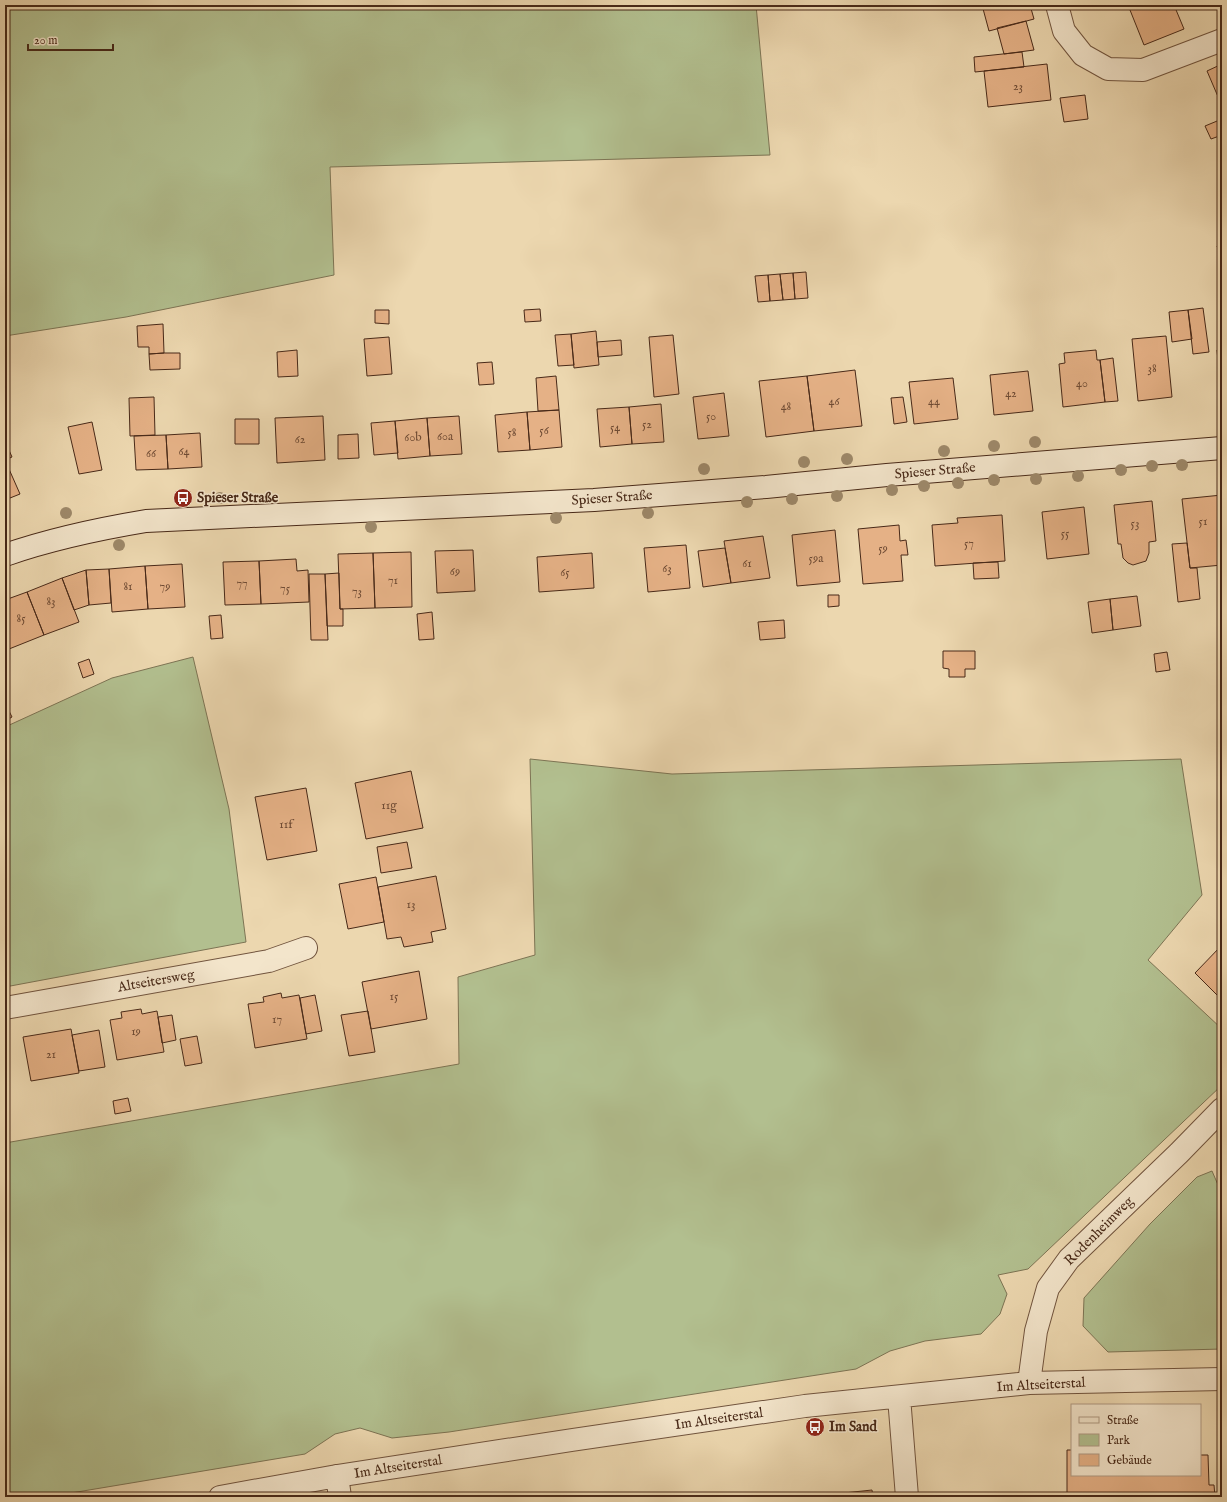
<svg xmlns="http://www.w3.org/2000/svg" width="1227" height="1502" font-family="'IM FELL English',serif">
  <style>
    .green { fill: #b2bf8f; stroke: #7d7454 }
    .building { fill: #e5b186; stroke: #482918 }
    .lines { fill: none; stroke-linecap: round; stroke-linejoin: round }
    .street-casing { stroke: #71543e; stroke-width: 24 }
    .secondary-casing { stroke: #482918; stroke-width: 24 }
    .street { stroke: #f3e5cb; stroke-width: 22 }
    .secondary { stroke: #f3e5cb; stroke-width: 22 }
    .tree { fill: #9d8869 }
    .labels { text-anchor: middle; dominant-baseline: central; stroke-width: 3; stroke-linejoin: round; paint-order: stroke }
    .number-label { font-size: 12px; fill: #6f4b34 }
    .street-label { font-size: 14px; fill: #482918; stroke: #f3e5cb }
    .poi-label { font-size: 14px; font-weight: bold; fill: #482918; stroke: #f3e5cb; text-anchor: start }
  </style>
  <rect width="100%" height="100%" fill="#ecd7af"/>
  <filter id="stains"><feTurbulence type="fractalNoise" baseFrequency=".005" numOctaves="4"/><feColorMatrix values="0 0 0 0 .2 0 0 0 0 .09 0 0 0 0 .02 0 0 0 .5 -.17"/></filter>
  <radialGradient id="worn" r=".72"><stop offset=".6" stop-color="#630" stop-opacity="0"/><stop offset="1" stop-color="#630" stop-opacity=".3"/></radialGradient>
  <path class="green" d="M5 5H756L770 155 330 167 334 275 126 317 5 336Z
    M193 657 229 809 246 942 5 987V727L112 678Z
    M530 759 672 774 1181 759 1202 895 1148 960 1222 1029V1085L1028 1269 998 1275 1007 1294 1000 1314 981 1334 925 1341 890 1351 856 1369 449 1432 392 1438 360 1428 335 1434 305 1454 47 1497H5V1143L459 1064 458 977 535 955Z
    M1212 1171 1222 1194V1349L1108 1352 1083 1326 1084 1298 1150 1224 1197 1177Z"/>
  <path class="building" d="M982 5H1030L1034 19 989 31Z
    M1128 5H1174L1184 29 1144 45Z
    M1026 21 1034 50 1004 54 997 28Z
    M1022 52 1024 67 975 72 974 57Z
    M1047 64 1051 100 988 107 984 71Z
    M1222 64V106L1207 71Z
    M1085 95 1088 119 1064 122 1060 98Z
    M1222 119V135L1211 139 1205 126Z
    M1222 244V259L1217 246Z
    M806 272 808 298 795 299 793 273Z
    M793 273 795 299 783 300 780 274Z
    M780 274 783 300 770 301 768 275Z
    M768 275 770 301 758 302 755 276Z
    M1203 308 1209 352 1193 354 1188 310Z
    M540 309 541 321 525 322 524 310Z
    M375 310H389V324L375 323Z
    M1188 310 1192 339 1172 342 1169 312Z
    M163 324 164 353 149 354V347H138L137 326Z
    M596 331 599 365 574 368 571 334Z
    M571 334 574 365 558 366 555 335Z
    M673 335 679 394 654 397 649 337Z
    M1166 336 1172 397 1138 401 1132 339Z
    M389 337 392 374 367 376 364 339Z
    M621 340 622 355 598 357 597 342Z
    M1222 349V392H1221L1217 350Z
    M297 350 298 376 278 377 277 352Z
    M1096 350 1097 360H1100L1105 402 1063 407 1059 364 1065 363 1064 353Z
    M164 353H180V369L150 370 149 354Z
    M1113 358 1118 401 1105 402 1100 360Z
    M492 362 494 384 479 385 477 363Z
    M855 370 862 426 814 431 807 376Z
    M1028 371 1033 411 994 415 990 375Z
    M556 376 559 410 538 411 536 378Z
    M807 376 814 431 766 437 759 381Z
    M953 378 958 419 914 424 909 382Z
    M724 393 729 436 698 439 693 397Z
    M154 397 155 435 130 436 129 398Z
    M903 397 907 422 894 424 891 398Z
    M661 404 664 442 632 444 629 407Z
    M629 407 632 444 600 447 597 409Z
    M559 410 562 447 530 450 527 412Z
    M527 412 530 450 498 452 495 415Z
    M323 416 325 460 277 463 275 418Z
    M459 416 462 454 430 456 427 418Z
    M427 418 430 456 398 459 395 421Z
    M235 419H259V444H235Z
    M395 421 398 453 374 455 371 423Z
    M92 422 102 470 79 474 68 427Z
    M200 433 202 467 168 469 166 435Z
    M358 434 359 458 338 459V435Z
    M166 435 168 469 136 470 134 436Z
    M5 441 12 457 5 460Z
    M5 460 20 494 5 500Z
    M1222 495V565L1190 568 1182 499Z
    M1152 501 1156 541 1149 542V553L1146 561 1133 565 1128 563 1123 558 1121 544H1118L1114 505Z
    M1084 507 1089 554 1047 559 1042 512Z
    M1002 515 1005 561 935 566 932 525 958 523 957 518Z
    M899 525 900 541 906 540 908 555H901L903 581 863 584 858 529Z
    M835 530 840 582 797 586 792 535Z
    M763 536 770 578 731 583 724 541Z
    M1187 543 1190 568H1197L1200 599 1178 602 1172 544Z
    M686 545 690 588 648 592 644 548Z
    M725 548 731 583 703 587 698 551Z
    M473 550 475 591 437 593 435 551Z
    M411 552 412 607 375 608 373 553Z
    M373 553 375 608 340 609 338 554Z
    M592 553 594 588 539 592 537 557Z
    M296 559 297 571 308 570 309 602 261 604 259 561Z
    M259 561 261 604 225 605 223 562Z
    M998 562 999 578 974 579 973 563Z
    M182 564 185 607 148 609 145 566Z
    M145 566 148 609 112 612 109 569Z
    M109 569 111 603 89 605 86 570Z
    M86 570 89 605 74 610 62 578Z
    M339 573 340 609H343V626H327L325 574Z
    M309 574H325L328 640H311Z
    M62 578 79 622 44 635 27 592Z
    M27 592 44 635 9 649 5 639V600Z
    M828 595H839V606L828 607Z
    M1137 596 1141 626 1113 630 1110 599Z
    M1110 599 1113 630 1092 633 1088 602Z
    M432 612 434 639 419 640 417 614Z
    M221 615 223 638 211 639 209 616Z
    M784 620 785 638 760 640 758 622Z
    M943 651H975V669H965V677H949V669L943 668Z
    M1167 652 1170 670 1156 672 1154 654Z
    M89 659 94 674 83 678 78 663Z
    M7 707 12 717 5 721V708Z
    M411 771 423 828 366 839 355 783Z
    M306 788 317 851 267 860 255 797Z
    M407 842 412 868 381 873 377 847Z
    M436 876 446 929 431 932 433 942 404 947 401 937 387 939 378 887Z
    M376 877 384 922 348 929 339 884Z
    M1222 945V1000L1195 973Z
    M419 971 427 1019 371 1029 362 982Z
    M281 993 282 998 299 995 307 1039 255 1048 248 1004 264 1002 263 997Z
    M315 995 322 1031 306 1034 300 998Z
    M141 1009 142 1014 157 1011 164 1052 117 1060 110 1020 122 1018 121 1012Z
    M368 1011 375 1052 349 1056 341 1015Z
    M172 1015 176 1040 162 1043 158 1017Z
    M71 1029 79 1073 31 1081 23 1037Z
    M99 1030 105 1067 79 1071 72 1035Z
    M197 1036 202 1063 185 1066 180 1039Z
    M128 1098 131 1111 115 1114 113 1101Z
    M1067 1450H1072V1475H1200V1455H1208L1209 1485H1214L1215 1497H1067Z
    M872 1490 873 1497H825V1495Z"/>
  <g class="lines">
    <g class="street-casing">
      <path id="street" d="M1057 5 1064 31 1083 55 1108 69 1143 70 1222 40
        M5 1008 269 961 306 948
        M1029 1383 1036 1331 1048 1288 1069 1259 1179 1153 1222 1109
        M899 1397 907 1497
        M337 1476 340 1497
        M220 1497 337 1476 572 1440 805 1406 1029 1383 1222 1379"/>
    </g>
    <g class="secondary-casing">
      <path id="secondary" d="M5 555C51 539 98 529 146 521L594 500 766 487 887 475 1222 448"/>
    </g>
    <use href="#street" class="street"/>
    <use href="#secondary" class="secondary"/>
  </g>
  <g class="tree">
    <circle cx="1035" cy="442" r="6"/>
    <circle cx="994" cy="446" r="6"/>
    <circle cx="944" cy="451" r="6"/>
    <circle cx="847" cy="459" r="6"/>
    <circle cx="804" cy="462" r="6"/>
    <circle cx="1182" cy="465" r="6"/>
    <circle cx="1152" cy="466" r="6"/>
    <circle cx="704" cy="469" r="6"/>
    <circle cx="1121" cy="470" r="6"/>
    <circle cx="1078" cy="476" r="6"/>
    <circle cx="1036" cy="479" r="6"/>
    <circle cx="994" cy="480" r="6"/>
    <circle cx="958" cy="483" r="6"/>
    <circle cx="924" cy="486" r="6"/>
    <circle cx="892" cy="490" r="6"/>
    <circle cx="837" cy="496" r="6"/>
    <circle cx="220" cy="498" r="6"/>
    <circle cx="792" cy="499" r="6"/>
    <circle cx="747" cy="502" r="6"/>
    <circle cx="66" cy="513" r="6"/>
    <circle cx="648" cy="513" r="6"/>
    <circle cx="556" cy="518" r="6"/>
    <circle cx="371" cy="527" r="6"/>
    <circle cx="119" cy="545" r="6"/>
  </g>
  <defs>
    <g id="bus-disc" transform="scale(1)"><circle r="9.5" fill="#8f2418" stroke="#f3e5cb"/><path d="M-5-6H5V4H4V6H2V4H-2V6H-4V4H-5ZM-3.5-4V0h7V-4ZM-3.5 1.2v1.5H-2V1.2ZM2 1.2v1.5H3.5V1.2Z" fill="#fff"/></g>
  </defs>
  <g fill-rule="evenodd">
    <use href="#bus-disc" x="183" y="498"/>
    <use href="#bus-disc" x="815" y="1427"/>
  </g>
  <g class="labels">
    <g class="number-label">
      <text x="1018" y="86">23</text>
      <text x="1152" y="368">38</text>
      <text x="1082" y="383">40</text>
      <text x="1011" y="393">42</text>
      <text x="834" y="401">46</text>
      <text x="934" y="401">44</text>
      <text x="786" y="406">48</text>
      <text x="711" y="416">50</text>
      <text x="647" y="424">52</text>
      <text x="615" y="427">54</text>
      <text x="544" y="430">56</text>
      <text x="512" y="432">58</text>
      <text x="445" y="436">60a</text>
      <text x="413" y="437">60b</text>
      <text x="300" y="439">62</text>
      <text x="184" y="451">64</text>
      <text x="151" y="453">66</text>
      <text x="1203" y="521">51</text>
      <text x="1135" y="523">53</text>
      <text x="1065" y="533">55</text>
      <text x="969" y="543">57</text>
      <text x="883" y="548">59</text>
      <text x="816" y="558">59a</text>
      <text x="747" y="563">61</text>
      <text x="667" y="568">63</text>
      <text x="455" y="571">69</text>
      <text x="565" y="572">65</text>
      <text x="393" y="580">71</text>
      <text x="242" y="583">77</text>
      <text x="128" y="586">81</text>
      <text x="165" y="586">79</text>
      <text x="285" y="588">75</text>
      <text x="357" y="591">73</text>
      <text x="51" y="601">83</text>
      <text x="21" y="618">85</text>
      <text x="389" y="805">11g</text>
      <text x="286" y="824">11f</text>
      <text x="411" y="904">13</text>
      <text x="394" y="996">15</text>
      <text x="277" y="1019">17</text>
      <text x="136" y="1031">19</text>
      <text x="51" y="1054">21</text>
    </g>
    <g class="street-label">
      <text transform="translate(935 471) rotate(-5)">Spieser Straße</text>
      <text transform="translate(612 498) rotate(-4)">Spieser Straße</text>
      <text transform="translate(156 981) rotate(-10)">Altseitersweg</text>
      <text transform="translate(1099 1231) rotate(-45)">Rodenheimweg</text>
      <text transform="translate(1041 1385) rotate(-3)">Im Altseiterstal</text>
      <text transform="translate(719 1419) rotate(-8)">Im Altseiterstal</text>
      <text transform="translate(398 1467) rotate(-9)">Im Altseiterstal</text>
    </g>
    <g class="poi-label">
      <text x="197" y="498">Spieser Straße</text>
      <text x="829" y="1427">Im Sand</text>
    </g>
  </g>
  <rect width="1227" height="1502" fill="none" stroke="#ecd7af" stroke-width="20"/>
  <rect x="6" y="6" width="1215" height="1490" fill="none" stroke="#482918" stroke-width="2"/>
  <rect x="10" y="10" width="1207" height="1482" fill="none" stroke="#482918"/>
  <rect x="1071" y="1404" width="130" height="72" fill="#f3e5cb" stroke="#af9a83"/>
  <rect x="1079" y="1417" width="20" height="6" fill="#f3e5cb" stroke="#af9a83"/>
  <text x="1107" y="1424" font-size="12" fill="#482918">Straße</text>
  <rect x="1079" y="1434" width="20" height="12" fill="#b2bf8f" stroke="#af9a83"/>
  <text x="1107" y="1444" font-size="12" fill="#482918">Park</text>
  <rect x="1079" y="1454" width="20" height="12" fill="#e5b186" stroke="#af9a83"/>
  <text x="1107" y="1464" font-size="12" fill="#482918">Gebäude</text>
  <path d="M28 44v6h85v-6" fill="none" stroke="#482918" stroke-width="2"/>
  <text x="34" y="44" font-size="12" fill="#482918" stroke="#f3e5cb" stroke-width="3" paint-order="stroke">20 m</text>
  <rect width="100%" height="100%" filter="url(#stains)"/>
  <rect width="100%" height="100%" fill="url(#worn)"/>
</svg>
